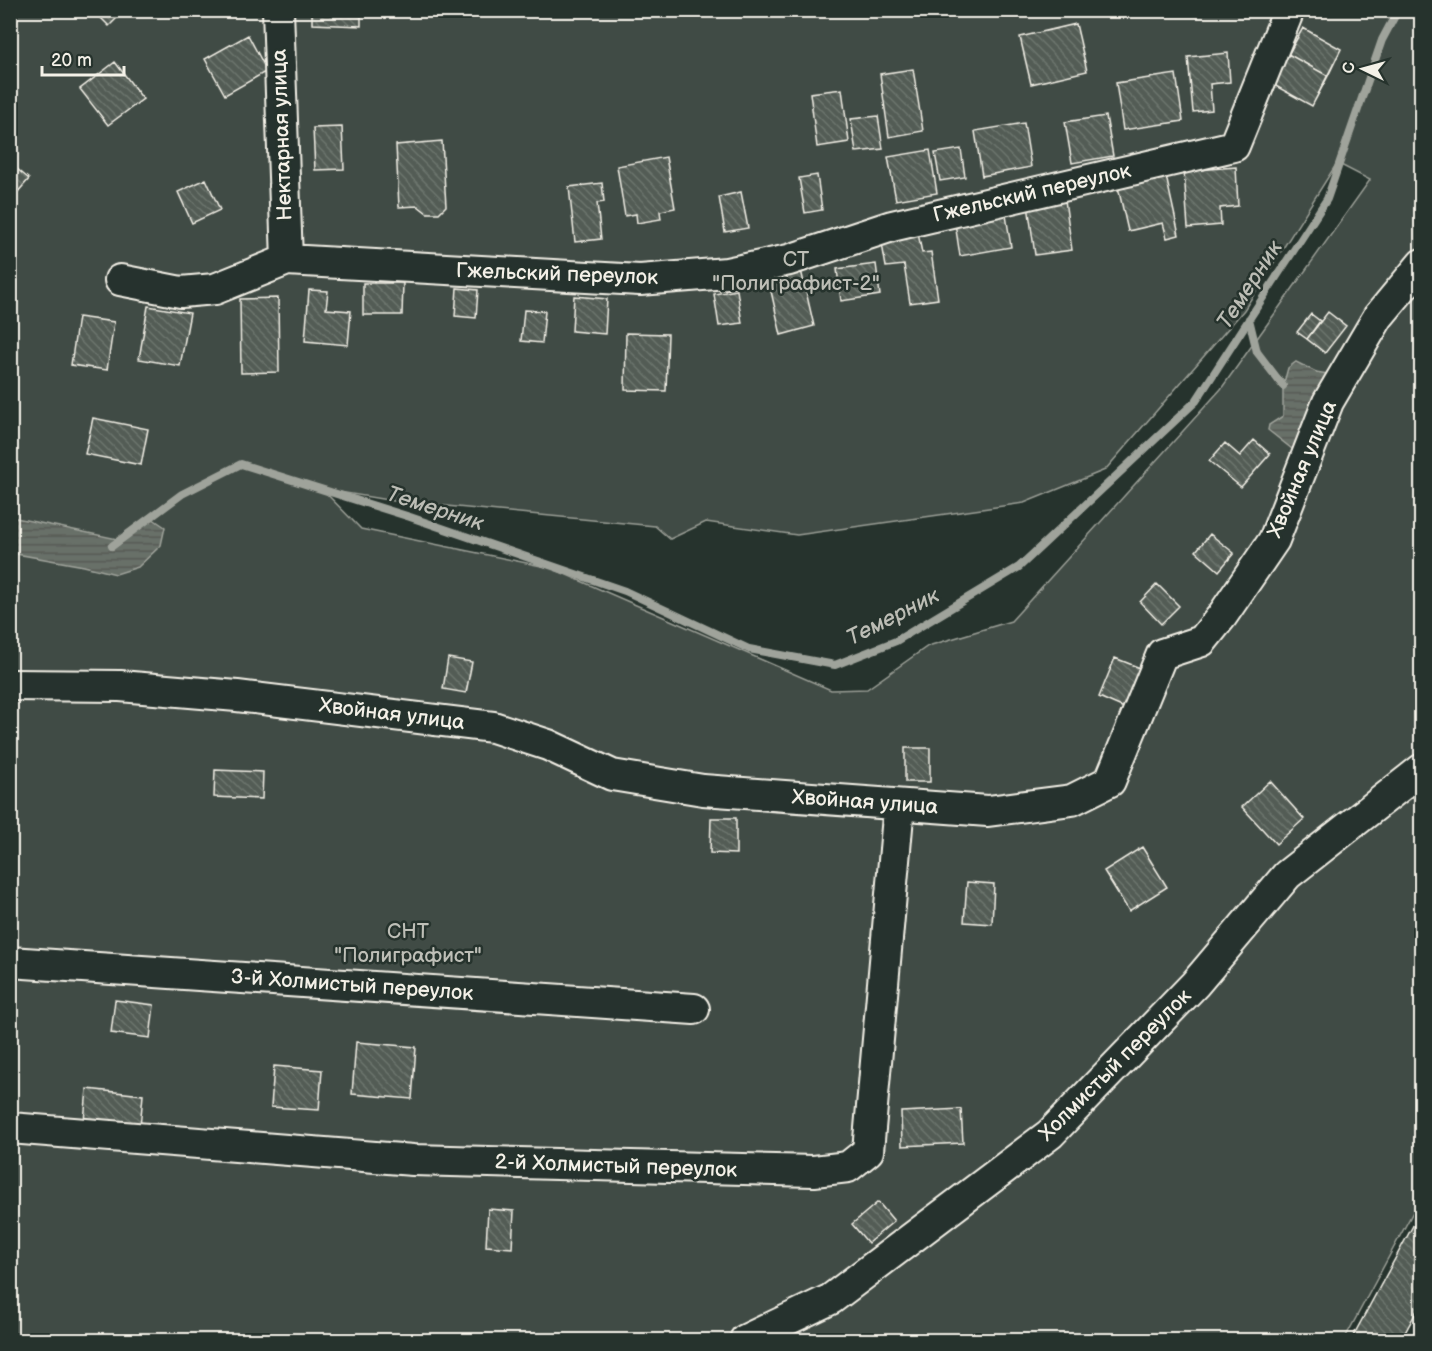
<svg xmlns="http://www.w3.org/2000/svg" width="1432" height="1351" font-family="'Balsamiq Sans',sans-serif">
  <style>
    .green { fill: #414b45; stroke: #9a9e96; stroke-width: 1.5; fill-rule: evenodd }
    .water { fill: url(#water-rules); stroke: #9fa39b; stroke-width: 1.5 }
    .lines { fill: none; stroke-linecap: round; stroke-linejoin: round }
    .stream { stroke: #9fa39b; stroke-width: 8 }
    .building { fill: url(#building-back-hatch); stroke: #f4f1e8; stroke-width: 1.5 }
    .minor-casing { stroke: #f4f1e8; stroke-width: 34 }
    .minor { stroke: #26332d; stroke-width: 30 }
    .labels { text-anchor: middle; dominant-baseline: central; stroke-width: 5; stroke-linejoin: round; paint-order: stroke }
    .street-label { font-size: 21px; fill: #f4f1e8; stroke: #26332d }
    .park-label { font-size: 21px; fill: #bebfb7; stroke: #26332d }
    .water-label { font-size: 22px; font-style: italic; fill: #bcbdb5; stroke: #26332d }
  </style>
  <defs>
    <pattern id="water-rules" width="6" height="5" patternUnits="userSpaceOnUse" patternTransform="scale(1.5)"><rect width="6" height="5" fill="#676f68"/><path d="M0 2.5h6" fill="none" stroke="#565a55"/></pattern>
    <pattern id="building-back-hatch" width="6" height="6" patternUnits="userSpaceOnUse" patternTransform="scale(1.5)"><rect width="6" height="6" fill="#525c55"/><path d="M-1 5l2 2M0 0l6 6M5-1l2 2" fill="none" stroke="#6c746d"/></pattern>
  </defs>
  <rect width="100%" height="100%" fill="#26332d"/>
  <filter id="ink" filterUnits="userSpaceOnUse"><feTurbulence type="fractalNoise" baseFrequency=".0167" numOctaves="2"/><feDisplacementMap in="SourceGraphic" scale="12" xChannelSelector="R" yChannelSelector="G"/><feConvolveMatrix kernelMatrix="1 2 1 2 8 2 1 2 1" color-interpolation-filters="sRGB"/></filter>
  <g filter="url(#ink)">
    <path class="green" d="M10 11H1421V1197L1344 1340H11ZM1337 163 1370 180 1221 389 1011 621 928 646 867 689 831 690 551 568 361 529 322 489 394 501 655 526 670 539 706 522 797 535 1024 503 1105 470 1244 310Z"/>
    <path class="water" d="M1296 362 1316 372 1328 374 1296 452 1268 430 1269 425 1283 416V386L1288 368Z
      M11 517 122 540 150 517 165 527 161 545 138 567 116 574 84 566 11 553Z"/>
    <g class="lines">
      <path class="stream" d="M1249 319 1257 352 1283 386
        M112 546 182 494 241 464 410 517 625 591 749 649 835 665 896 641 1019 567 1196 401 1327 199 1382 40 1398 10"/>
    </g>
    <path class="building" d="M93 10H125L109 26Z
      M312 10H361V26L312 24Z
      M1076 24 1087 71 1031 84 1020 37Z
      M1303 28 1341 49 1312 106 1272 84Z
      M1303 28 1341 49 1328 76 1288 54Z
      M248 35 267 71 225 95 205 59Z
      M1228 53 1230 82 1210 84 1212 110 1193 112 1188 57Z
      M1288 54 1328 76 1312 106 1272 84Z
      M115 62 143 99 108 125 80 89Z
      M913 69 923 131 889 137 880 74Z
      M1176 74 1183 121 1123 130 1116 83Z
      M842 89 849 142 817 147 810 93Z
      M878 116 883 149 856 152 851 119Z
      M1106 116 1113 156 1072 163 1065 122Z
      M1024 123 1031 167 982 176 975 131Z
      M342 127 344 169 315 170 313 128Z
      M442 141 446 206 439 213H427L418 206 399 207 396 145Z
      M961 149 965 177 940 181 935 153Z
      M930 150 937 193 896 200 888 157Z
      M666 157 675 208 660 211 661 219 637 223 636 214 625 216 617 166Z
      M10 163 29 179 10 201Z
      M1236 167 1238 206 1220 208 1221 225 1188 228 1184 171Z
      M817 175 822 210 805 213 799 178Z
      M1166 176 1179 235 1167 238 1163 223 1128 231 1118 187Z
      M206 179 220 210 192 223 178 192Z
      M602 183 604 202 597 203 601 239 575 242 569 187Z
      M741 192 748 228 725 232 719 197Z
      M1065 200 1072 250 1035 255 1028 205Z
      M1006 215 1011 247 960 256 955 223Z
      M918 233 922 253 931 252 938 299 910 303 904 265 886 267 881 238Z
      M876 264 880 295 841 301 837 269Z
      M801 270 814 326 781 335 768 278Z
      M363 283H403L402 315H363Z
      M457 288 478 290 476 318 455 316Z
      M309 290 328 291 326 309 351 311 348 345 305 341Z
      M737 290 742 323 719 326 714 294Z
      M574 296 607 299 605 334 572 331Z
      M278 298 279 372 241 373 240 299Z
      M148 306 190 313 180 366 139 359Z
      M524 310 545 311 542 343 521 341Z
      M1328 312 1346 326 1325 353 1307 339Z
      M1311 314 1320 321 1307 339 1297 332Z
      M78 317 114 322 107 370 71 365Z
      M626 333 668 334 666 391 625 390Z
      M93 418 148 429 141 465 85 454Z
      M1254 440 1270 454 1241 487 1209 461 1225 443 1240 456Z
      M1210 534 1234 553 1219 571 1196 551Z
      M1157 584 1179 606 1161 624 1140 602Z
      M448 658 472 662 466 693 443 689Z
      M1115 658 1140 668 1124 708 1099 697Z
      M905 748H930V782H905Z
      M215 770 263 772 262 799 214 797Z
      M1270 781 1304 819 1276 844 1242 807Z
      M711 818H736V854L710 853Z
      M1142 847 1167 887 1129 911 1104 871Z
      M967 882 994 884 992 924 964 922Z
      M115 1000 154 1005 150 1038 111 1033Z
      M356 1042 416 1047 412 1099 352 1094Z
      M274 1066 322 1070 319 1110 271 1107Z
      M87 1089 143 1095 140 1127 84 1121Z
      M961 1109 963 1143 902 1146 901 1112Z
      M878 1202 894 1221 868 1243 852 1224Z
      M488 1209 514 1211 512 1248 486 1246Z
      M1422 1209V1301L1401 1340H1351Z"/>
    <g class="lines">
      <g class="minor-casing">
        <path id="minor" d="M278 10 287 260
          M120 280 181 292 215 289 287 260 640 280 727 273 789 260 892 226 1234 146 1289 10
          M10 685 120 686 237 696 493 727 548 745 612 775 703 790 988 811 1072 800 1110 781 1162 654 1202 641 1222 616 1274 540 1328 402 1378 317 1422 264
          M10 962 694 1009
          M10 1128 413 1160 814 1171 848 1167 868 1151 899 805
          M745 1340 831 1299 1050 1134 1195 984 1287 875 1422 769"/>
      </g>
      <use href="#minor" class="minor"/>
    </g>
  </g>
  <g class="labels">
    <g class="street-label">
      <text transform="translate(282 135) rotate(-92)">Нектарная улица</text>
      <text transform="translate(1032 193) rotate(-13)">Гжельский переулок</text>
      <text transform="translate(557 274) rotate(2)">Гжельский переулок</text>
      <text transform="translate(1302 469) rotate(-67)">Хвойная улица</text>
      <text transform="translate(392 714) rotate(7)">Хвойная улица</text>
      <text transform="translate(865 802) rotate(4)">Хвойная улица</text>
      <text transform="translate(352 985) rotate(4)">3-й Холмистый переулок</text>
      <text transform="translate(1115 1065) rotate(-45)">Холмистый переулок</text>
      <text transform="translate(616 1166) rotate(2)">2-й Холмистый переулок</text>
    </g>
    <g class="park-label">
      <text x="796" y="259">СТ<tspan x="796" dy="24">"Полиграфист-2"</tspan></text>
      <text x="408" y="931">СНТ<tspan x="408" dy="24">"Полиграфист"</tspan></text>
    </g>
    <g class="water-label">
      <text transform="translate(1250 285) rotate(-57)">Темерник</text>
      <text transform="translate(435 509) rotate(18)">Темерник</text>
      <text transform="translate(893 617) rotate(-27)">Темерник</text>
    </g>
  </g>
  <rect width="1432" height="1351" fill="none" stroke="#26332d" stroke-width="36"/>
  <rect x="18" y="18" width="1396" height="1315" fill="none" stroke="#f4f1e8" stroke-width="2" filter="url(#ink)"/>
  <g transform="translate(1363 69) rotate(275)" stroke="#26332d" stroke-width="4.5" paint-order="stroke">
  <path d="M0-4.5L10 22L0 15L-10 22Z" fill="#f4f1e8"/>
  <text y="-9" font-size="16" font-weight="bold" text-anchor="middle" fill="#f4f1e8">С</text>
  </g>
  <path d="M42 66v9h82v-9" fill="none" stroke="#f4f1e8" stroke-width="3"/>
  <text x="51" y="66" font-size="18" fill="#f4f1e8" stroke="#26332d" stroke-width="4.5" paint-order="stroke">20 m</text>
</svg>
